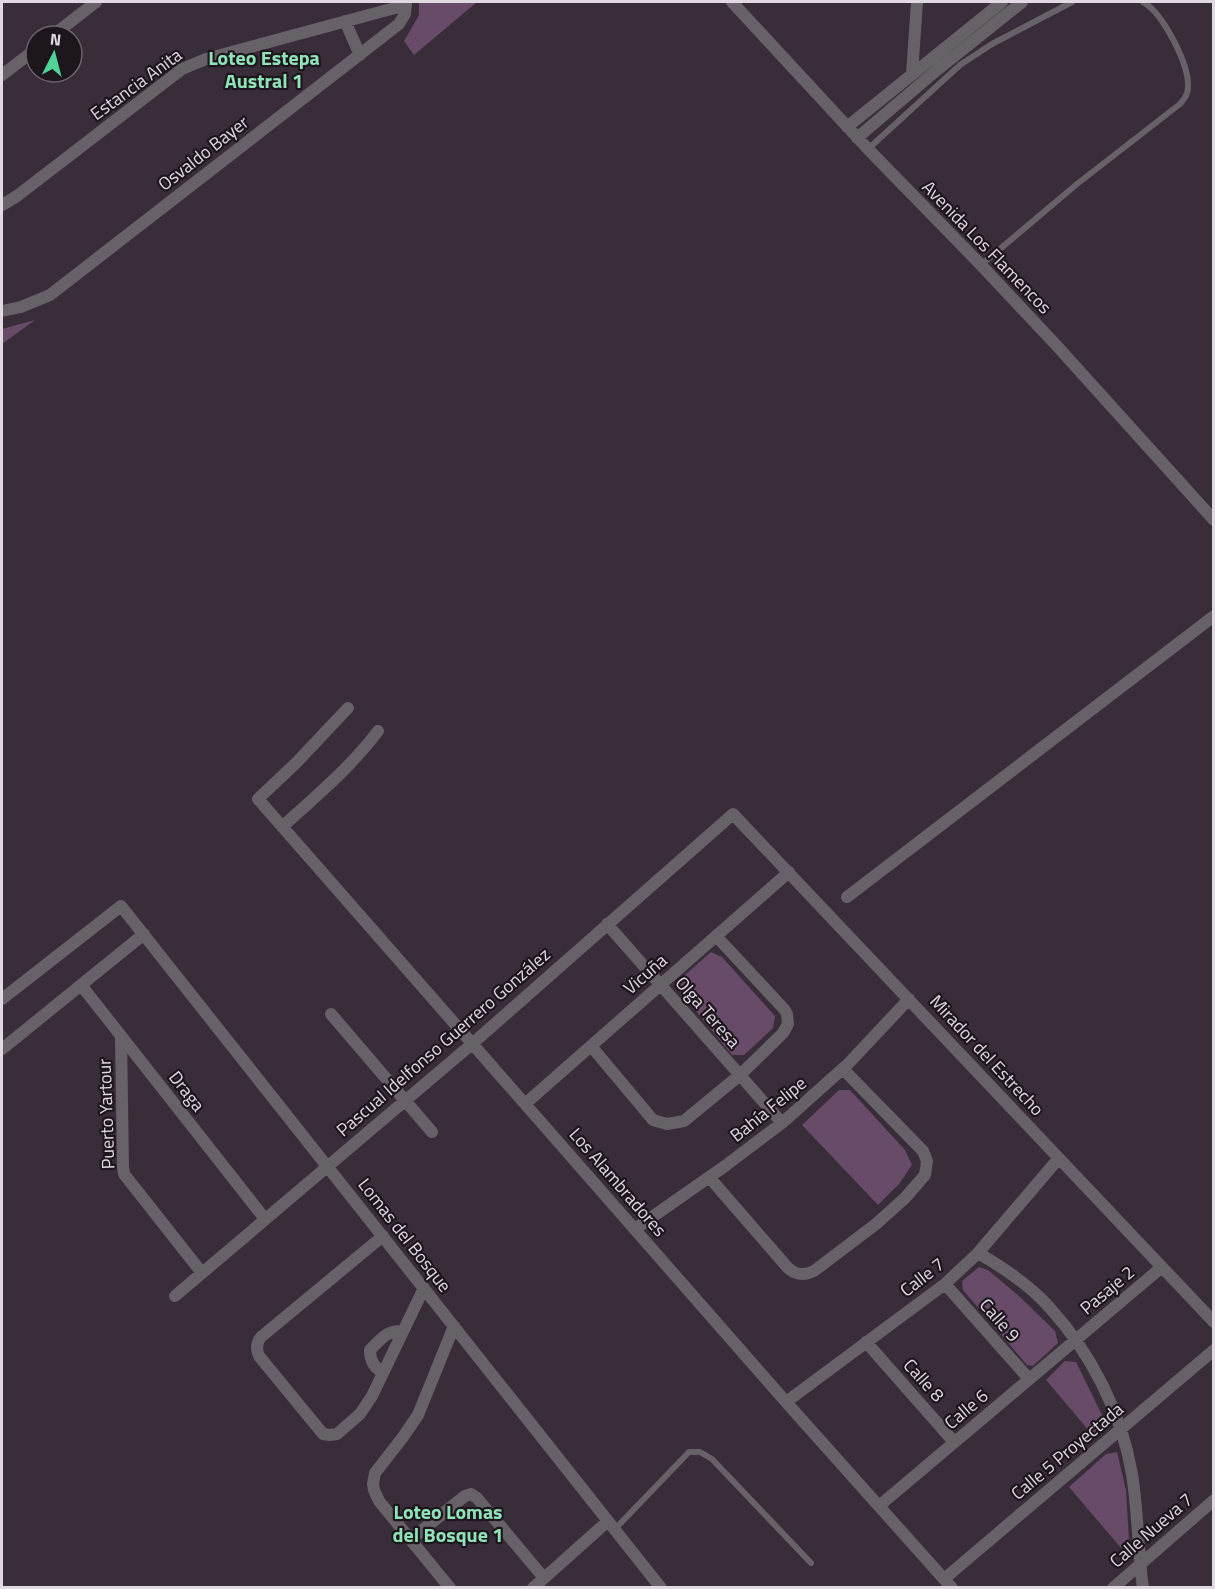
<svg xmlns="http://www.w3.org/2000/svg" width="1215" height="1589" font-family="'Titillium Web',sans-serif">
  <style>
    .green { fill: #684a69 }
    .lines { fill: none; stroke-linecap: round; stroke-linejoin: round }
    .service { stroke: #676168; stroke-width: 6 }
    .minor { stroke: #676168; stroke-width: 12 }
    .labels { text-anchor: middle; dominant-baseline: central; stroke-width: 4.5; stroke-linejoin: round; paint-order: stroke }
    .street-label { font-size: 18px; fill: #e1d9e1; stroke: #1d171d }
    .neighbourhood-label { font-size: 20px; font-weight: bold; fill: #90e2b8; stroke: #1d171d }
  </style>
  <rect width="100%" height="100%" fill="#392d3a"/>
  <path class="green" d="M419 2H477L414 55 404 41 419 15Z
    M35 320 2 344V329Z
    M711 952 722 957 775 1016 773 1028 744 1055H732L677 988V982Z
    M839 1090H850L905 1150 912 1165 899 1184 878 1205 802 1125Z
    M979 1267 988 1270 1020 1297 1055 1331 1058 1343 1033 1366 1027 1365 963 1290 962 1281Z
    M1065 1361 1076 1362 1104 1419 1103 1428 1095 1438 1046 1380Z
    M1117 1452 1126 1490 1129 1540 1121 1548 1069 1487 1106 1454Z"/>
  <g class="lines">
    <path class="service" d="M868 149 960 65 992 44 1072 2
      M981 265 1077 184 1180 104C1185 98 1188 94 1188 87 1189 64 1163 13 1143 2
      M615 1529 689 1452H700L712 1459 811 1563"/>
    <path class="minor" d="M732 2 868 149 981 265 1057 346 1214 520
      M345 21 360 55
      M52 36 96 2
      M912 74 917 2
      M2 75 36 49
      M847 127 1002 2
      M857 138 937 70 1022 2
      M2 205 17 196 182 69 206 59 406 5
      M2 311 21 307 50 295 399 24 405 14 406 2
      M348 708 296 763 258 799 786 1402 952 1588
      M282 827C315 797 351 767 378 731
      M847 897 1214 616
      M607 924 782 1123
      M81 985 265 1219
      M2 999 121 906 661 1588
      M331 1014 432 1132
      M121 1036 123 1167 124 1174 202 1273
      M591 1046 653 1120 667 1124 684 1121 740 1075 783 1033 788 1024 787 1014 784 1009 716 936
      M2 1049 144 934
      M526 1103 789 872
      M709 1177 788 1268C796 1275 804 1276 814 1271L876 1224 905 1198 925 1175 927 1161 923 1151 843 1069
      M635 1229 725 1166 782 1123 848 1064 909 999
      M383 1236 261 1337C256 1343 256 1349 259 1356L323 1434 330 1435 337 1434 360 1414 372 1396 424 1288
      M978 1253C1004 1268 1030 1285 1050 1308 1091 1353 1122 1414 1132 1474 1138 1512 1138 1550 1143 1588
      M945 1284 1029 1379
      M175 1296 472 1044 733 814 1214 1322
      M866 1342 954 1442
      M383 1373C374 1367 370 1361 370 1350 381 1339 387 1330 403 1331
      M786 1402 945 1284 978 1253 1059 1158
      M879 1506 1162 1267
      M411 1539 465 1496 471 1494 477 1498 544 1578
      M944 1579 1214 1350
      M450 1588 379 1501 374 1490 373 1484 375 1473 403 1437 418 1415 454 1326
      M533 1588 608 1521
      M1113 1588 1214 1500"/>
  </g>
  <g class="labels">
    <g class="street-label">
      <text transform="translate(136 84) rotate(-36)">Estancia Anita</text>
      <text transform="translate(203 153) rotate(-38)">Osvaldo Bayer</text>
      <text transform="translate(987 247) rotate(46)">Avenida Los Flamencos</text>
      <text transform="translate(645 974) rotate(-41)">Vicuña</text>
      <text transform="translate(708 1012) rotate(49)">Olga Teresa</text>
      <text transform="translate(443 1042) rotate(-41)">Pascual Idelfonso Guerrero González</text>
      <text transform="translate(987 1055) rotate(47)">Mirador del Estrecho</text>
      <text transform="translate(187 1091) rotate(52)">Draga</text>
      <text transform="translate(768 1109) rotate(-39)">Bahía Felipe</text>
      <text transform="translate(106 1114) rotate(-92)">Puerto Yartour</text>
      <text transform="translate(618 1182) rotate(49)">Los Alambradores</text>
      <text transform="translate(405 1235) rotate(52)">Lomas del Bosque</text>
      <text transform="translate(922 1277) rotate(-38)">Calle 7</text>
      <text transform="translate(1107 1290) rotate(-40)">Pasaje 2</text>
      <text transform="translate(1000 1320) rotate(49)">Calle 9</text>
      <text transform="translate(924 1380) rotate(48)">Calle 8</text>
      <text transform="translate(966 1409) rotate(-40)">Calle 6</text>
      <text transform="translate(1067 1451) rotate(-40)">Calle 5 Proyectada</text>
      <text transform="translate(1151 1530) rotate(-41)">Calle Nueva 7</text>
    </g>
    <g class="neighbourhood-label">
      <text x="264" y="57">Loteo Estepa<tspan x="264" dy="23">Austral 1</tspan></text>
      <text x="448" y="1511">Loteo Lomas<tspan x="448" dy="23">del Bosque 1</tspan></text>
    </g>
  </g>
  <rect width="1215" height="1589" fill="none" stroke="#e1d9e1" stroke-width="6"/>
  <g transform="translate(54 54) rotate(6)"><circle r="28" fill="#1d171d" stroke="#6b656b" stroke-width="1.5"/>
  <path d="M0-4.5L10 22L0 15L-10 22Z" fill="#4fd398"/>
  <text y="-9" font-size="16" font-weight="bold" text-anchor="middle" fill="#e1d9e1">N</text>
  </g>
</svg>
